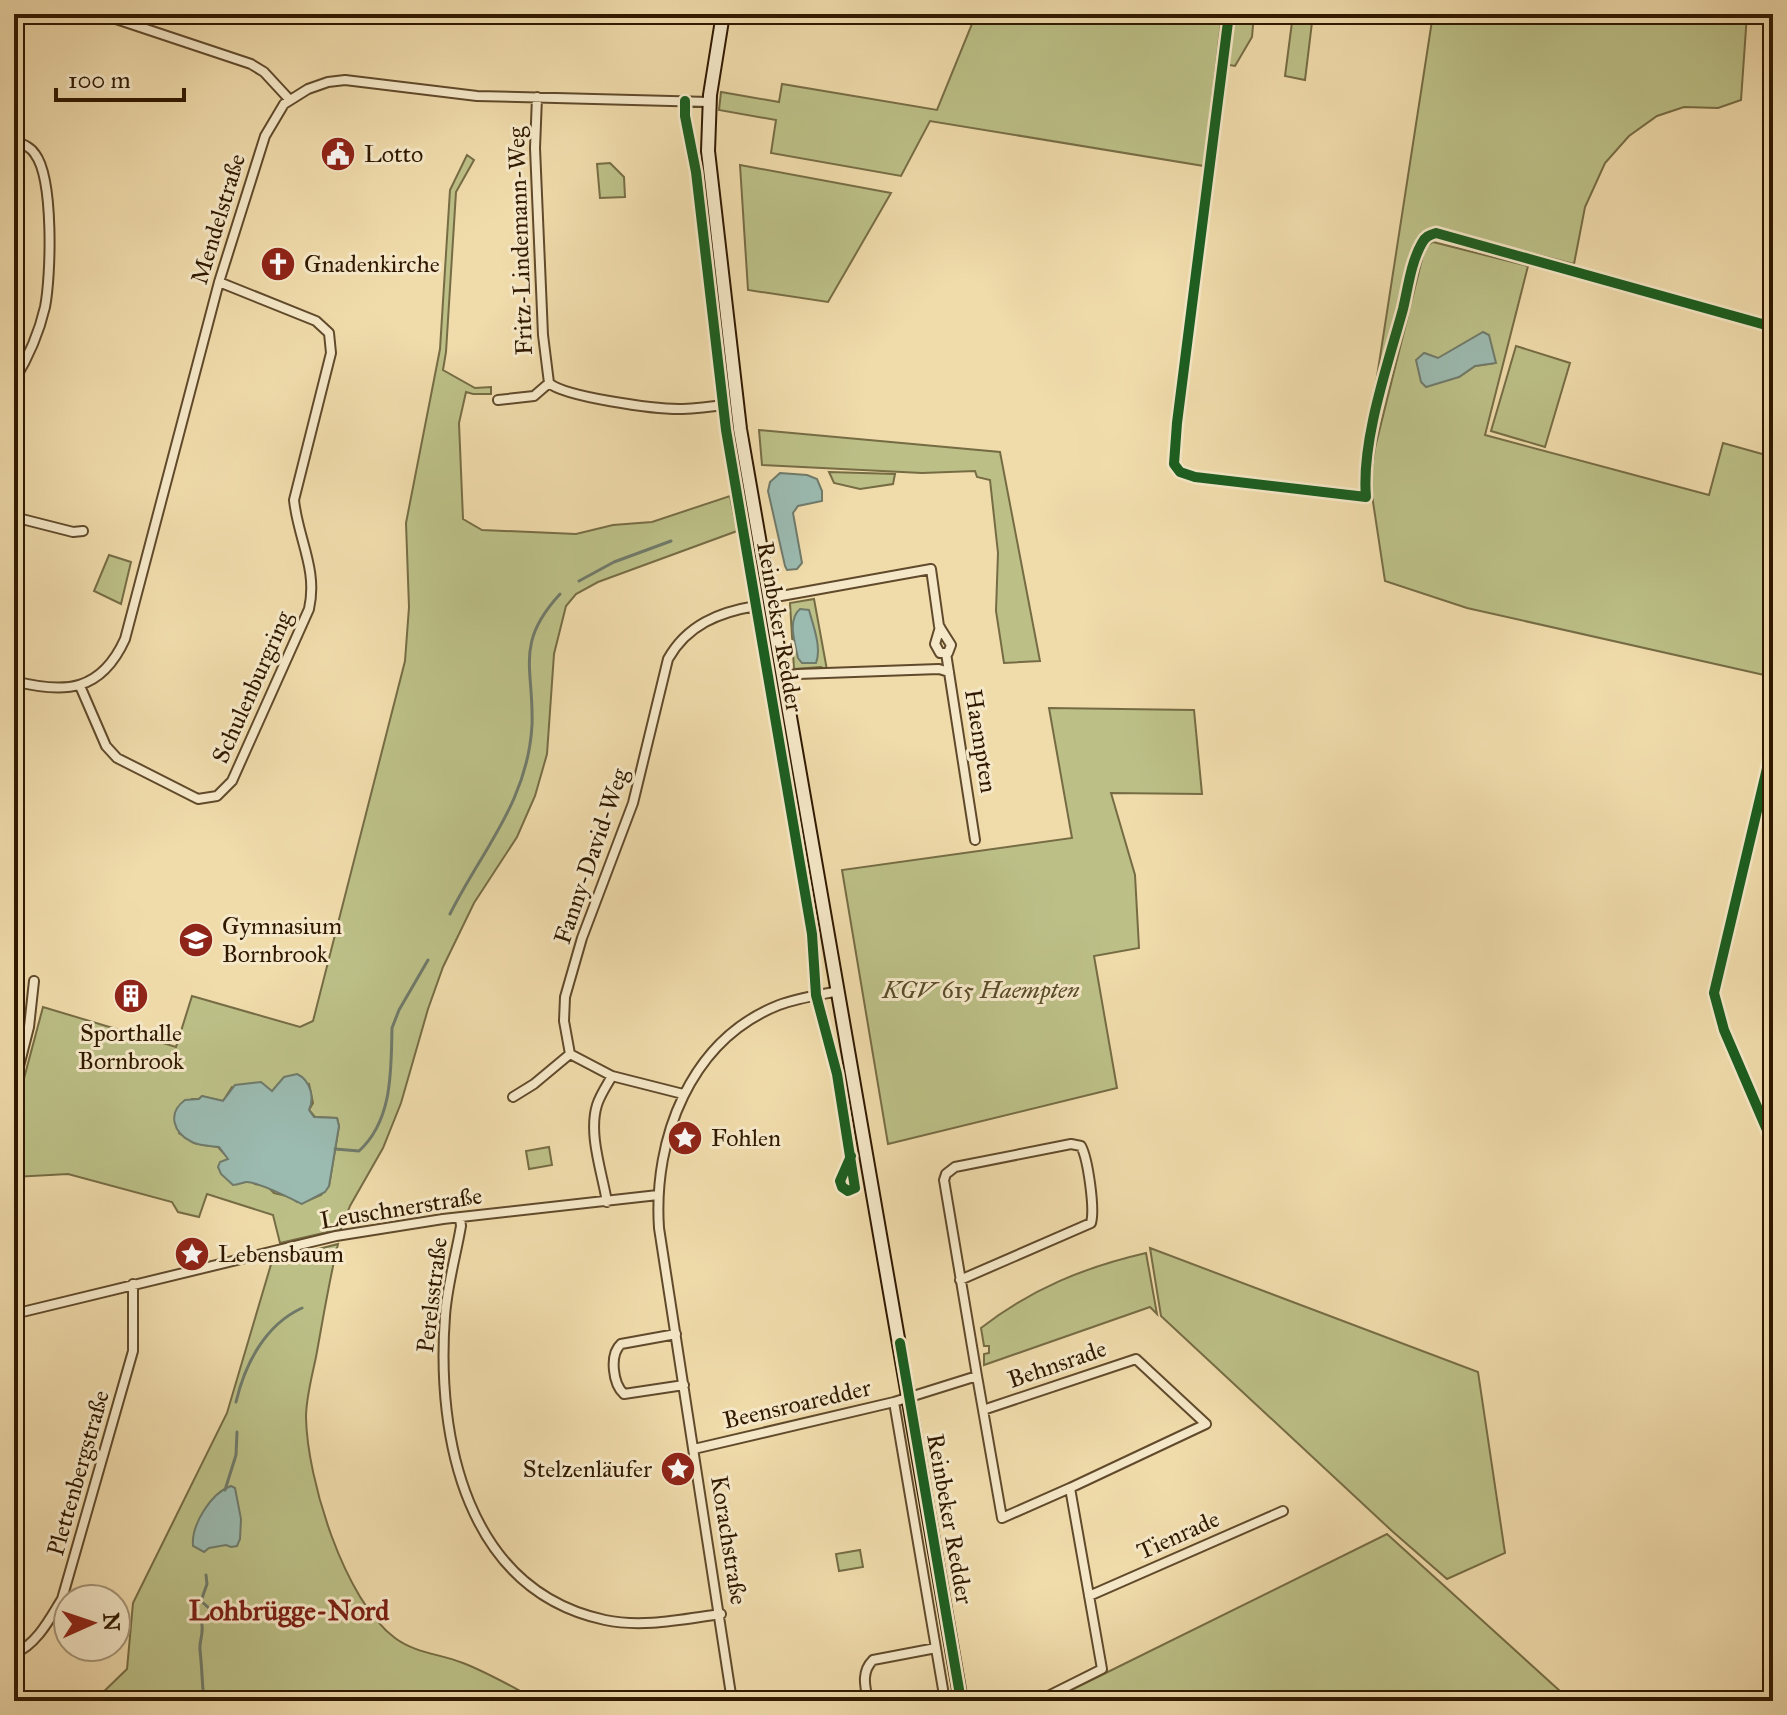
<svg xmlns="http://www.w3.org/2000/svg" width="1787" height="1715" font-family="'IM FELL Great Primer',serif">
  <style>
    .green { fill: #bcc087; stroke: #766c44; stroke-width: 2; fill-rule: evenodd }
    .water { fill: #9bbab0; stroke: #707a6a; stroke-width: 2 }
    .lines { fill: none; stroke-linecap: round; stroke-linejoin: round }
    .stream { stroke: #707a6a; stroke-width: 3 }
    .street-casing { stroke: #604a2b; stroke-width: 12 }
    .secondary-casing { stroke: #301900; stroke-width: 16 }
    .street { stroke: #f5e8c8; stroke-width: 8 }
    .secondary { stroke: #f5e8c8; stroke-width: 12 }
    .cycleway-casing { stroke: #f5e8c8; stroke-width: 15 }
    .cycleway { stroke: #1b5e20; stroke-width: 10 }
    .labels { text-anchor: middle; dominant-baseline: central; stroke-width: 6; stroke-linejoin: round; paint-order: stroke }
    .poi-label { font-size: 24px; fill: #301900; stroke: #f5e8c8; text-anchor: start }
    .street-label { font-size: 24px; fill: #301900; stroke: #f5e8c8 }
    .park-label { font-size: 24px; font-style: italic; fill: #5a4b28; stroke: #f5e8c8 }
    .quarter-label { font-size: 28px; font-weight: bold; fill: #7a1f14; stroke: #f5e8c8 }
  </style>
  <rect width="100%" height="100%" fill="#f0dbab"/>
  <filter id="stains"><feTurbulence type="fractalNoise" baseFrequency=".0025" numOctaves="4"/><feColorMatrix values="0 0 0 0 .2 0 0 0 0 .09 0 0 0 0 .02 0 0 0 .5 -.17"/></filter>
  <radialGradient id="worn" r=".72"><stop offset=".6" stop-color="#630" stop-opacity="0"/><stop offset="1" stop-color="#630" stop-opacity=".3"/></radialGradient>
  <path class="green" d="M976 14H1222L1204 166 930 121 901 176 771 153 776 120 719 110 721 92 779 102 782 84 937 110Z
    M1232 14H1254L1252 37 1235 66 1223 64Z
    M1290 14H1313L1305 80 1285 76 1292 22Z
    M1433 14H1747L1741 100 1718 108 1684 107 1657 116 1629 136 1605 163 1585 207 1574 264 1448 232 1434 229 1423 233 1413 250 1370 422Z
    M467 155 474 160 456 192 446 352 443 370 475 388 491 387V394H473L466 392 459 423 463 519 482 530 576 534 613 525 652 522 730 496 737 531 598 582 576 594 566 606 554 654 547 754 535 796 517 837 474 903 443 967 428 1009 401 1103 383 1148 350 1206 341 1229 280 1243 273 1215 207 1194 199 1217 178 1212 172 1202 68 1174 14 1177V1116L43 1007 176 1047 192 996 300 1027 313 1021 405 661 409 607 406 523 440 349 450 190ZM309 1084 313 1103 309 1110 315 1117 337 1118 339 1126 329 1186 321 1195 307 1201 297 1202 291 1197 274 1193 267 1186 255 1184 227 1161 229 1159 218 1147 194 1143 179 1133 192 1099H199L202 1096 223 1101 232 1087 271 1092Z
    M610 163 624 177 625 197 600 198 597 164Z
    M740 165 891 193 828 302 748 290Z
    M1433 242 1528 266 1485 435 1709 495 1723 443 1773 457V677L1467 608 1385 581 1370 482 1375 448 1423 255 1426 246ZM1424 353 1437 358 1495 363 1475 366 1459 377Z
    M1516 346 1570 363 1545 447 1491 431Z
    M759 430 1000 452 1040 661 1004 663 996 611 998 553 990 480 977 477 975 471 922 473 762 465Z
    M829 472 895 474 893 484 860 489 834 483Z
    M109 555 131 562 121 604 94 591Z
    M814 599 827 670 821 667 794 669 790 603Z
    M1049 708 1194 710 1202 794 1111 793 1135 875 1139 948 1094 956 1117 1088 888 1144 842 870 1072 838Z
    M549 1147 552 1165 529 1169 526 1151Z
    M338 1244C329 1281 323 1319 316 1357 312 1376 306 1398 306 1417 307 1479 344 1600 395 1638 415 1653 440 1654 463 1663 489 1673 514 1688 539 1701H94L127 1669 133 1603 227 1413 272 1261Z
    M1150 1248 1478 1372 1505 1553 1447 1579 1392 1531 1161 1316Z
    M1146 1253 1157 1314 1150 1307 984 1365V1354L989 1353V1346H984L981 1328C1031 1289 1085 1267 1146 1253Z
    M1387 1534 1571 1701H1149L1144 1691 1121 1701H1049Z
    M860 1550 863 1567 839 1571 836 1554Z"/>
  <path class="water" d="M1483 332 1489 335 1496 363 1475 366 1459 377 1426 387 1421 382 1416 360 1424 353 1438 358Z
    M780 473 807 475 817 479 822 491V501L798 506 793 513 802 563 797 569 787 570 785 566 768 491 770 482Z
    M800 609 809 610C813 625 822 648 816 663H802L798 658C795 643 787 620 800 609Z
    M297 1074C310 1080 315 1097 309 1110L314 1117 337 1118 339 1126 329 1186 325 1192 302 1204C290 1198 257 1181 246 1182 242 1183 237 1185 233 1185L221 1174 218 1167 220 1162 228 1159 219 1147C210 1146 200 1146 192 1142 173 1133 167 1113 185 1100L199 1099 202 1096 223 1101 235 1085 261 1082 272 1091 284 1077Z
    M231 1486 235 1488 241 1519 240 1539 237 1546 231 1547 226 1545 209 1548 204 1552 193 1546C191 1525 211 1493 231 1486Z"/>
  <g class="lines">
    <path class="stream" d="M579 581 614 562 671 541
      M450 914C482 850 528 801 532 725 534 668 514 644 560 594
      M335 1149 359 1151C393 1120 391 1070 392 1028L399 1010 428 960
      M236 1402C245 1364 265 1325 302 1308
      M225 1490 236 1455 237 1432
      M204 1701C202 1683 202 1667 200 1650 199 1638 205 1634 201 1619L210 1616V1609L201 1601 207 1584 206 1575"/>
    <g class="street-casing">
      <path id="street" d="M101 14 251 64 264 72 289 99
        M537 97 535 148 543 335 549 383C565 397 654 409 679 409 693 409 708 407 723 405
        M685 101V116L696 172 726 430 812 934 816 995 837 1074 855 1188 848 1191 842 1187 840 1181 851 1156
        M14 141C22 144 30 146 35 154 54 179 51 276 45 307 39 333 28 358 14 381
        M498 400 534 396 549 383
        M14 517 73 532 83 531
        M770 598 931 569 939 626 940 627 935 644 940 653H948L951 645 939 626
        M946 653 975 840
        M784 676 798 674 939 669 949 672
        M14 681C65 694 101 692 125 639L219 282 265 136 284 104 308 89 328 82 345 80 477 96 709 102
        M80 686 106 746 117 758 198 799 217 796 232 781 309 609C318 569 298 539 294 500L331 353 329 333 316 321 219 282
        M14 1086 29 1027 34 981
        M683 1094 612 1076 570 1054 564 1021 565 997 582 938 633 803 668 659C687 625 719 612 756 606
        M513 1097 534 1084 570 1054
        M607 1202C602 1172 588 1134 597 1105 600 1095 607 1085 612 1076
        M460 1218 461 1226C456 1255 447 1286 445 1316 436 1438 466 1590 605 1620 643 1628 683 1619 721 1614
        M960 1280 1091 1223C1095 1209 1088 1159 1081 1146L1071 1144 955 1167 946 1174 944 1180 977 1376
        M14 1314 336 1236 443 1219 658 1195
        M676 1334 621 1344C609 1355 613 1384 624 1394L684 1385
        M894 1402 945 1701
        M694 1449 894 1402 977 1376 983 1410
        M1089 1596 1283 1511
        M14 1654C37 1644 49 1620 62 1599L133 1351V1284
        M732 1701 659 1228C653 1139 690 1040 779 1005 798 998 819 995 839 991
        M868 1701C865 1686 861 1672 873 1660L936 1648
        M1038 1701 1102 1669 1070 1488 1206 1424 1136 1359 983 1410 1002 1518 1070 1488"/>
    </g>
    <g class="secondary-casing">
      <path id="secondary" d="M723 14 710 95 708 151 740 429 961 1701"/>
    </g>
    <use href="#street" class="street"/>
    <use href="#secondary" class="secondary"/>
    <g class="cycleway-casing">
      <path id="cycleway" d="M1229 14 1177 423 1174 464 1180 472 1195 477 1366 497C1361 441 1388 364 1403 309 1408 288 1411 262 1422 243 1425 237 1429 235 1436 233L1773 327
        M685 101V116L696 172 726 430 812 934 816 995 837 1074 855 1188 848 1191 842 1187 840 1181 851 1156
        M1773 743 1714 993 1724 1030 1773 1144
        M900 1343 961 1701"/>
    </g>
    <use href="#cycleway" class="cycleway"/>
  </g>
  <defs>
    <g id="civic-disc" transform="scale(1.8)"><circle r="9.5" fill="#8f2418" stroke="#f5e8c8"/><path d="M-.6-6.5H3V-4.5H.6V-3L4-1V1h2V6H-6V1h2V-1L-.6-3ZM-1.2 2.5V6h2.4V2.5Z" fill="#fff"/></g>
    <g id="church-disc" transform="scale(1.8)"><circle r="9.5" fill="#8f2418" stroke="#f5e8c8"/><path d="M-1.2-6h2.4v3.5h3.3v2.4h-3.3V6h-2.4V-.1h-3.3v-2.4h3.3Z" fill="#fff"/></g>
    <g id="school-disc" transform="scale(1.8)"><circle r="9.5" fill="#8f2418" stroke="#f5e8c8"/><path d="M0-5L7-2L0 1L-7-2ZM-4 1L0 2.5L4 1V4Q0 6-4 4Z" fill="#fff"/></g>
    <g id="building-disc" transform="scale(1.8)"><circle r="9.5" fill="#8f2418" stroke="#f5e8c8"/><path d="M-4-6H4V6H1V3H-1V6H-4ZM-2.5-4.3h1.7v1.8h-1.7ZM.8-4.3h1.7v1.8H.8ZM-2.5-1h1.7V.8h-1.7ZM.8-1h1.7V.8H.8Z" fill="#fff"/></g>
    <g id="sight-disc" transform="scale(1.8)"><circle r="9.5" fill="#8f2418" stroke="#f5e8c8"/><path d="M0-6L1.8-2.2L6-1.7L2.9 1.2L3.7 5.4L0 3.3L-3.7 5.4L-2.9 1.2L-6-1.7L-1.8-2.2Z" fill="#fff"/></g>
  </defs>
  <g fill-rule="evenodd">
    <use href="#civic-disc" x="338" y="154"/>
    <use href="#church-disc" x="278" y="264"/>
    <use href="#school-disc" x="196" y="940"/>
    <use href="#building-disc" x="131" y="996"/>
    <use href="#sight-disc" x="685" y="1138"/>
    <use href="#sight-disc" x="192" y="1254"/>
    <use href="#sight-disc" x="678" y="1469"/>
  </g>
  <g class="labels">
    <g class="poi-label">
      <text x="364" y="154">Lotto</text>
      <text x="304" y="264">Gnadenkirche</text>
      <text x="222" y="926">Gymnasium<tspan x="222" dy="28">Bornbrook</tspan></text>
      <text x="131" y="1033" text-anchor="middle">Sporthalle<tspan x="131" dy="28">Bornbrook</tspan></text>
      <text x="711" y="1138">Fohlen</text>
      <text x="218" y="1254">Lebensbaum</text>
      <text x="652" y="1469" text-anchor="end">Stelzenläufer</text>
    </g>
    <g class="street-label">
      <text transform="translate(218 219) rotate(-73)">Mendelstraße</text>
      <text transform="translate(520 241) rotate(-92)">Fritz-Lindemann-Weg</text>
      <text transform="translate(780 627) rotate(80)">Reinbeker Redder</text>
      <text transform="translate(252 687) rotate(-66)">Schulenburgring</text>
      <text transform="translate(981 741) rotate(81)">Haempten</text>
      <text transform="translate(591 856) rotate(-71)">Fanny-David-Weg</text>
      <text transform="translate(401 1208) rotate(-9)">Leuschnerstraße</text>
      <text transform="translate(432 1295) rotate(-83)">Perelsstraße</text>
      <text transform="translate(1057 1364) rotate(-19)">Behnsrade</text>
      <text transform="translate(797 1404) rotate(-13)">Beensroaredder</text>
      <text transform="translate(78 1473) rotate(-74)">Plettenbergstraße</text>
      <text transform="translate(950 1519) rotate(80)">Reinbeker Redder</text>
      <text transform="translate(1178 1535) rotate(-24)">Tienrade</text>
      <text transform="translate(729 1540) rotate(81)">Korachstraße</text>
    </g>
    <g class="park-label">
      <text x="981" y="990">KGV 615 Haempten</text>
    </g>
    <g class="quarter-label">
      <text x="289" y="1610">Lohbrügge-Nord</text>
    </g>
  </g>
  <rect width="1787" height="1715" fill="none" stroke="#f0dbab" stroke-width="48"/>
  <rect x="16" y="16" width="1755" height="1683" fill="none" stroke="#301900" stroke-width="4"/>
  <rect x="24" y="24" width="1739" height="1667" fill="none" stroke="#301900" stroke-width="2"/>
  <g transform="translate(92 1623) rotate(87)"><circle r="38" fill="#f5e8c8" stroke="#a69578" stroke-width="2"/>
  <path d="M0-6L14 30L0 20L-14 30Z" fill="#8f2418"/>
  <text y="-12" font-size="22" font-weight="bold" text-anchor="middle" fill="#301900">N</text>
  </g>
  <path d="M56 88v12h128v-12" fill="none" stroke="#301900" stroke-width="4"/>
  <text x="68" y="88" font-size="24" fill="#301900" stroke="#f5e8c8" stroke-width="6" paint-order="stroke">100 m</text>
  <rect width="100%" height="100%" filter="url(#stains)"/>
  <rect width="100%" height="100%" fill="url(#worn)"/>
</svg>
